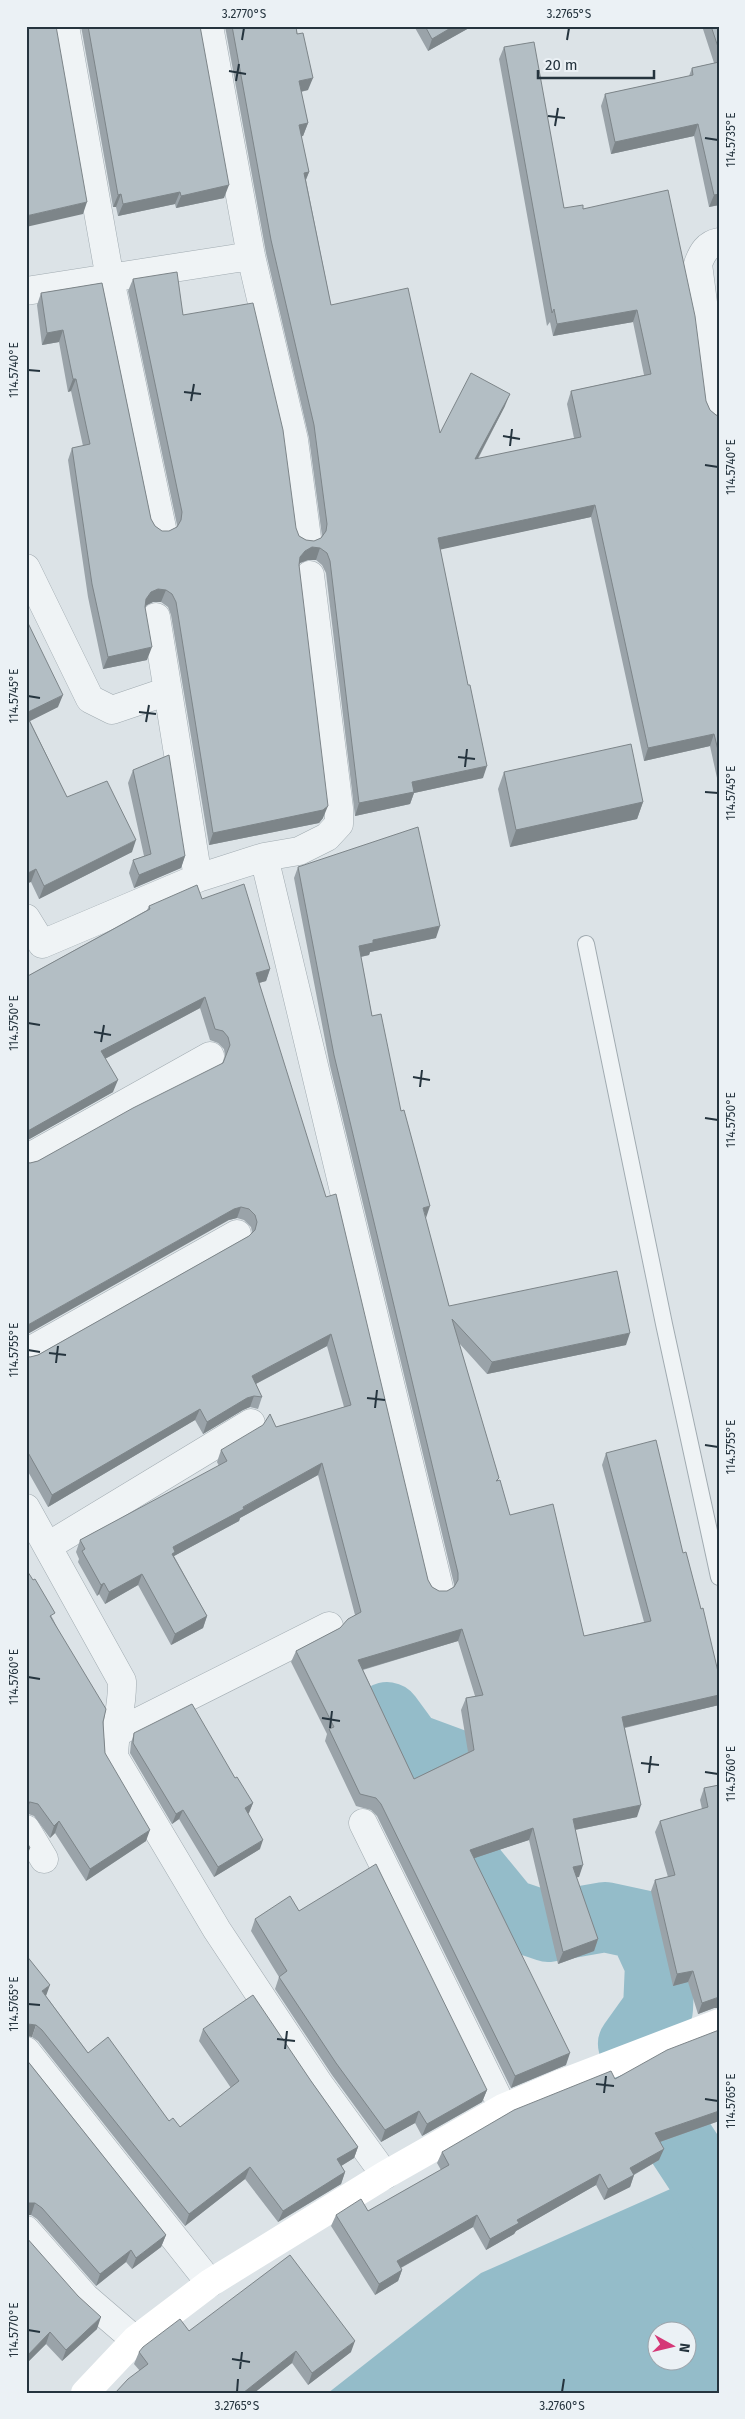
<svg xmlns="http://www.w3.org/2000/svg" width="745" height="2419" font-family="'Fira Sans',sans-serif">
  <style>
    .water { fill: #94bcc9; fill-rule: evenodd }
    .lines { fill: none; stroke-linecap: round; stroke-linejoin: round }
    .river { stroke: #94bcc9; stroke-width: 70 }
    .lane-casing { stroke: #a1abb1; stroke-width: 18 }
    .street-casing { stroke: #a1abb1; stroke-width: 29 }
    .lane { stroke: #eff3f5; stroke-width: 16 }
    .street { stroke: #eff3f5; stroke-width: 28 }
    .secondary { stroke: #fff; stroke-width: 28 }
    .wall { fill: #9aa3a9; fill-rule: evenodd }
    .shaded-wall { fill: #7d8589 }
    .building { fill: #b3bec4; stroke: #7d8589; fill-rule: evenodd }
    .ticks { fill: none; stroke: #25343e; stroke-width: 2 }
    .neatline { fill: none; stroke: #25343e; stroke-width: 2 }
    .ticks-label { font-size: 12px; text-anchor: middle; fill: #25343e }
  </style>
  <rect width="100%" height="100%" fill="#dce3e7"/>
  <path class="water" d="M719 2171V2393H328L481 2273 702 2175ZM658 2332H688V2362H658Z"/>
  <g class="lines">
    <path class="river" d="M387 1717 409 1747 455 1764 460 1782 449 1809 461 1857 507 1913 548 1927 605 1917 642 1925 660 1964 658 2009 633 2044 643 2085 702 2175 719 2224"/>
    <g class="lane-casing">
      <path id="lane" d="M586 944 664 1324 719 1577"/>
    </g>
    <g class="street-casing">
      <path id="street" d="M65 26 110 279 162 528
        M209 26 251 256 294 440 307 538
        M719 242C707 244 702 253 698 264L717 411 719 414
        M26 291 251 256
        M26 568 90 699 112 710 168 691
        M156 617 198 878
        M264 857 439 1588
        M26 918 42 944 198 878 264 857 299 851 327 837 339 824V808L310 575
        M26 1159 210 1056
        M26 1353 237 1234
        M26 1508 122 1681C123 1707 114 1731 114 1757L217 1930 319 2084 385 2175
        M48 1546 251 1423
        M114 1734 329 1626
        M363 1823 503 2108
        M26 1829 44 1859
        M26 2051 210 2283
        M26 2230 85 2297 135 2340"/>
    </g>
    <use href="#lane" class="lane"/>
    <use href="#street" class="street"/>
    <path class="secondary" d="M85 2393 135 2340 210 2283 385 2175 503 2108 562 2083 719 2023"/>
  </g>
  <path class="wall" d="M81 26H200L224 198 176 208 175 204 118 216 116 207H113Z
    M225 26H296L308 90 301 92 308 123 303 136H301L309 172 306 180 331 305 440 433 505 406 478 459 574 438 567 404 571 391 644 375 633 322 553 336 550 322 547 326 499 59 504 47 564 208 583 209 706 401 710 410 716 415 719 416V787L710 746 644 761 591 517 440 549 483 778 414 793 410 804 355 816 326 573 322 565 316 560H308L300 563 299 565 323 818 319 823 209 845 171 615 168 607 161 602H153L145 606 147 660 103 669 88 597 68 460 72 448 83 446 71 391 68 392 59 342 42 345 37 305 41 293 102 283 151 519 155 526 162 531H169L177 527V525L128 291 133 279 183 315 299 536 306 540 314 541 321 538 322 536 309 438 266 253Z
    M414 26H469V28L428 51Z
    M702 26H719V205L709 207 694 136 611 154 601 106 605 94 689 76 692 68 714 63Z
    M26 619 58 707 30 721 67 797 132 852 39 899 31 882Z
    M133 770 185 856 181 868 134 888 129 873 133 860 144 856 128 783Z
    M504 772 643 802 637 819 510 847 498 789Z
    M298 867 436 938 370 952 369 955 361 957 372 1016 401 1111 425 1218 449 1306 626 1345 487 1374 459 1343 498 1480 510 1515 584 1636 644 1622 602 1465 606 1453 719 1705 625 1728 637 1817 575 1830 579 1877H576L598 1939 594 1951 558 1964 529 1840 474 1858 566 2065 511 2088 377 1816 371 1810 356 1806 325 1741 327 1734 291 1662 296 1651 340 1628 355 1615 318 1475 240 1518 239 1521 174 1556 207 1616 203 1628 171 1645 138 1585 105 1604 99 1594 97 1596 78 1562 79 1559 76 1552 80 1540 219 1466 217 1462 221 1450 276 1427 344 1407 327 1346 256 1384 262 1397 258 1409 250 1407 243 1410 203 1434 195 1420 48 1507 26 1468V1356L30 1357 38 1355 249 1236 252 1232 251 1227 244 1220 237 1218 229 1220 30 1163 38 1161 223 1063 225 1056 224 1049 218 1043 210 1040 200 1008 105 1059 113 1092 26 1141V977L147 910 149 906 202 899 270 969 266 981 259 983 428 1580 432 1587 439 1591H447L454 1587V1584L330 1066 294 878ZM458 1641 475 1696 466 1698 461 1710 468 1752 414 1779 363 1670Z
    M26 1569 53 1619 103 1722 105 1753 146 1841 86 1881 55 1833 50 1838 34 1816 26 1813Z
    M134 1733 235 1778 253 1803 248 1814 260 1849 214 1877 179 1819 172 1824 130 1753 131 1743Z
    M719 1785 714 2008 698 2014 688 1982 673 1986 651 1891 655 1880 668 1877 655 1832 660 1821 702 1809 700 1800 704 1788Z
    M299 1911 487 2090 482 2102 422 2136 415 2123 381 2142 332 2075 275 1989 279 1977 251 1931 255 1919Z
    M46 1996 88 2053 169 2121 180 2127 231 2088 199 2041 203 2029 311 2081 358 2147 354 2158 341 2166 345 2172 341 2184 278 2222 245 2179 185 2226 38 2041 32 2037Z
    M719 2030V2121L660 2142 659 2160 634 2175 630 2187 604 2200 596 2185 516 2231 514 2234 486 2250 473 2227 401 2268 402 2270 398 2281 375 2295 331 2226 336 2215 368 2211 441 2170 437 2163 442 2152 615 2079Z
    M26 2059 166 2235 161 2247 132 2269 126 2262 96 2286 37 2219 31 2215Z
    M26 2237 97 2329 62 2361 46 2344 26 2364Z
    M189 2331 351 2352 308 2385 292 2363 254 2393H115L140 2371 134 2364 139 2352Z"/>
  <path class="shaded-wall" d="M454 26H469V28L428 51 432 39Z
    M313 78 308 90 294 93 299 81Z
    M308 123 303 136 294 138 299 125Z
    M698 124 694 136 611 154 615 142Z
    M309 172 304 184V173Z
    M229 185 224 198 176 208 181 196Z
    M180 192 175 204 118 216 123 204Z
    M121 194 116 207H113L118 195Z
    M719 194V205L709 207 714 195Z
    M87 202 83 214 26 227V216Z
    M637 310 633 322 553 336 557 324Z
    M63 330 59 342 42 345 47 333Z
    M73 379H76L71 391 68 392Z
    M510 394 505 406 471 471 475 459Z
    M595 505 591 517 434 551 438 538Z
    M312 547 320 548 316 560H308L300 563 295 569 300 557 305 551Z
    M158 589 166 590 161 602H153L147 605 142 611 146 599 151 592Z
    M152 647 147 660 103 669 108 657Z
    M63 695 58 707 26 723V713Z
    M714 734 710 746 644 761 648 748Z
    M487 766 483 778 414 793 410 804 355 816 359 803 412 782Z
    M643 802 637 819 510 847 516 830Z
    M328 806 323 818 319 823 209 845 213 833Z
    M136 840 132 852 39 899 44 886Z
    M185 856 181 868 134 888 139 875Z
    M36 869 31 882 26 884V874Z
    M440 926 436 938 370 952 369 955 355 958 359 946 373 940Z
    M270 969 266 981 251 985 256 973Z
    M205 997 200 1008 97 1063 101 1051Z
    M118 1080 113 1092 26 1141V1132Z
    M430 1206 426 1218 423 1208Z
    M241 1207 237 1218 229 1220 26 1335V1326L234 1209Z
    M630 1333 626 1345 487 1374 492 1362Z
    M331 1334 327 1346 248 1388 252 1376Z
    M254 1396 250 1407 243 1410 203 1434 207 1422 247 1398Z
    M200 1409 195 1420 48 1507 52 1495Z
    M322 1463 318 1475 240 1518 239 1521 174 1556 171 1564 173 1547Z
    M142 1574 138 1585 105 1604 109 1592Z
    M104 1583 99 1594 97 1596 101 1585Z
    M207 1616 203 1628 171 1645 175 1634Z
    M462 1629 458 1641 354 1672 358 1660Z
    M719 1695V1705L618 1729 622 1717Z
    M30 1802 26 1813V1803Z
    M253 1803 249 1813 241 1818 245 1808Z
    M641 1805 637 1817 569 1831 573 1819Z
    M183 1810 179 1819 172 1824 176 1814Z
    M59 1821 55 1833 50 1838 54 1826Z
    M533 1828 529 1840 466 1861 470 1850Z
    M150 1830 146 1841 86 1881 90 1869Z
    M263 1840 260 1849 214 1877 218 1867Z
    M30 1848 26 1859V1851Z
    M583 1865 579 1877 568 1879 573 1867Z
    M598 1939 594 1951 558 1964 563 1952Z
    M693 1971 688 1982 673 1986 677 1974Z
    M50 1985 46 1996 42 1991Z
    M719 1997V2008H714L698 2014 702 2003Z
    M28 2024 36 2025 32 2037 26 2036V2025Z
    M570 2053 566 2065 511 2088 515 2076Z
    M487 2090 482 2102 422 2136 427 2124Z
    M419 2111 415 2123 381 2142 385 2130Z
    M719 2111V2121L651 2145 655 2133Z
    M358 2147 354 2158 333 2171 337 2159Z
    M664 2149 659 2160 626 2179 630 2168Z
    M250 2167 245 2179 185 2226 189 2214Z
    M345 2172 341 2184 278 2222 283 2211Z
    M600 2174 596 2185 516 2231 514 2234 486 2250 490 2239 517 2220Z
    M634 2175 630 2187 604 2200 608 2189Z
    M28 2203H35L31 2215H26V2204Z
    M477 2215 473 2227 393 2272 397 2261Z
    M166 2235 161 2247 132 2269 136 2258Z
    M131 2250 126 2262 96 2286 100 2274Z
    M402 2270 398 2281 375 2295 379 2284Z
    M101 2317 97 2329 62 2361 66 2350Z
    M50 2332 46 2344 26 2364V2357Z
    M355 2341 351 2352 308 2385 312 2373Z
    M296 2351 292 2363 254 2393H243Z"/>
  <path class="building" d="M26 26H56L87 202 26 216Z
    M88 26H200L229 185 181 196 180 192 123 204 121 194 118 195Z
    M232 26H296L297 34 303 33 313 78 299 81 308 123 299 125 309 172 304 173 331 305 408 288 440 433 471 373 510 394 475 459 581 437 571 391 651 374 637 310 557 324 554 309 552 313 504 47 534 42 564 208 583 205V209L668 190 695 316 706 401 710 410 716 415 719 416V754L714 734 648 748 595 505 438 538 468 685H470L487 766 412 782 414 792 359 803 330 561 327 553 320 548 312 547 305 551 300 557 299 565 328 806 323 810 213 833 176 602 172 594 166 590 158 589 151 592 146 599 145 607 152 647 108 657 92 584 72 448 90 444 76 379H73L63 330 47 333 41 293 102 283 151 519 155 526 162 531H169L177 527 181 520 182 512 133 279 177 272 183 315 253 303 283 430 296 528 299 536 306 540 314 541 321 538 326 531 327 524 314 425 271 240Z
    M425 26H454L432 39Z
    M711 26H719V50Z
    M719 62V194L714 195 698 124 615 142 605 94 693 75 692 68Z
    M26 619 63 695 26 713Z
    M26 714 67 797 107 781 136 840 44 886 36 869 26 874Z
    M631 744 643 802 516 830 504 772Z
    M169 755 185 856 139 875 133 860 151 854 133 770Z
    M418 827 440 926 373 940V943L359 946 372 1016 381 1014 401 1111 404 1110 430 1206 423 1208 449 1306 617 1271 630 1333 492 1362 452 1319 499 1478 496 1481 500 1480 510 1515 553 1504 584 1636 651 1621 606 1453 656 1440 683 1553 686 1552 701 1609 703 1608 719 1676V1695L622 1717 641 1805 573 1819 583 1865 573 1867 598 1939 563 1952 533 1828 470 1850 570 2053 515 2076 381 1804 376 1798 360 1794 329 1729 334 1727 296 1651 340 1628 348 1619 361 1612 322 1463 243 1507 244 1509 173 1547 175 1552 172 1554 207 1616 175 1634 142 1574 109 1592 104 1583 101 1585 82 1551 85 1549 80 1540 227 1461 221 1450 263 1425 270 1414 276 1427 351 1405 331 1334 252 1376 262 1397 254 1396 247 1398 207 1422 200 1409 52 1495 26 1449V1356L30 1357 38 1355 249 1236 255 1230 257 1222 255 1215 249 1209 241 1207 234 1209 26 1326V1162L30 1163 38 1161 133 1108 223 1063 230 1045 228 1037 223 1031 215 1029 205 997 101 1051 118 1080 26 1132V977L150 909 149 906 197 885 202 899 244 884 270 969 256 973 326 1197 336 1194 428 1580 432 1587 439 1591H447L454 1587 458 1580V1573L334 1055 298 867ZM462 1629 483 1695 466 1698 474 1750 414 1779 358 1660Z
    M26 1569 33 1580 35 1579 55 1613 50 1616 106 1709 103 1722 105 1753 150 1830 90 1869 59 1821 54 1826 38 1804 30 1802 26 1803Z
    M192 1704 235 1778 237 1777 253 1803 245 1808 263 1840 218 1867 183 1810 176 1814 133 1743 134 1733Z
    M719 1785V1997L702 2003 693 1971 677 1974 655 1880 675 1875 660 1821 708 1807 704 1788Z
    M26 1840 30 1848 26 1851Z
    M376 1864 487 2090 427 2124 419 2111 385 2130 336 2063 279 1977 287 1971 255 1919 290 1896 299 1911Z
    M26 1955 50 1985 42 1991 88 2053 108 2037 169 2121 173 2118 180 2127 239 2081 203 2029 253 1995 311 2081 358 2147 337 2159 345 2172 283 2211 250 2167 189 2214 42 2030 36 2025 28 2024 26 2025Z
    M719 2030V2111L655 2133 664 2149 630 2168 634 2175 608 2189 600 2174 517 2220 519 2223 490 2239 477 2215 397 2261 402 2270 379 2284 336 2215 361 2199 368 2211 449 2165 442 2152 514 2110 611 2071 615 2079 667 2050Z
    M26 2059 166 2235 136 2258 131 2250 100 2274 42 2208 35 2203H28L26 2204Z
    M26 2237 78 2296 101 2317 66 2350 50 2332 26 2357Z
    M290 2255 355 2341 312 2373 296 2351 243 2393H115L128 2379 148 2364 139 2352 143 2347 180 2319 189 2331Z"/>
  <path class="ticks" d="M242 40 244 28M567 40 569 28M229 71 246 74M236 81 239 64M548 116 565 118M555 126 558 108M705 138 718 140M28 370 40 371M184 392 201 394M191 401 194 384M503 436 520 439M510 446 512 429M705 465 718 467M28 696 40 698M139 712 156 714M146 722 149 705M458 757 475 759M465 767 467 749M705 792 718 793M28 1023 40 1025M94 1032 111 1035M101 1042 104 1025M413 1077 430 1080M420 1087 422 1070M705 1118 718 1120M28 1350 40 1352M49 1353 66 1355M56 1363 58 1346M367 1398 385 1400M375 1408 377 1390M705 1445 718 1447M28 1677 40 1679M322 1718 340 1721M330 1728 332 1711M641 1763 659 1765M705 1772 718 1774M649 1773 651 1756M28 2004 40 2005M277 2039 295 2041M285 2049 287 2031M596 2084 614 2086M604 2093 606 2076M705 2099 718 2101M28 2330 40 2332M232 2359 250 2362M240 2369 242 2352M237 2392 238 2379M562 2392 564 2379"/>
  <rect width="745" height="2419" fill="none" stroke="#ebf1f5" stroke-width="55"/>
  <g transform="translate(672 2346) rotate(98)"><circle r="24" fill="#ebf1f5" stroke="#9ca5ac"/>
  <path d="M0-4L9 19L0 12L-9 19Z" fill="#d53877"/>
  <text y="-8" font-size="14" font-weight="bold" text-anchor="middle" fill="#25343e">N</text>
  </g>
  <path d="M538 70v8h116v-8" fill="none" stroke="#25343e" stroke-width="2.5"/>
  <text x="545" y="70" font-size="15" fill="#25343e" stroke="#ebf1f5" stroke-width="4" paint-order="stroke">20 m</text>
  <rect x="28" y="28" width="690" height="2364" class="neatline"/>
  <g class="ticks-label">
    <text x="244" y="18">3.2770°S</text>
    <text x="569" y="18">3.2765°S</text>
    <text transform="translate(731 140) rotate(-90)" y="4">114.5735°E</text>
    <text transform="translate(14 370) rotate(-90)" y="4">114.5740°E</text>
    <text transform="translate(731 467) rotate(-90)" y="4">114.5740°E</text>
    <text transform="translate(14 696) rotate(-90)" y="4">114.5745°E</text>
    <text transform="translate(731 793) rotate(-90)" y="4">114.5745°E</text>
    <text transform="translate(14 1023) rotate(-90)" y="4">114.5750°E</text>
    <text transform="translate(731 1120) rotate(-90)" y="4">114.5750°E</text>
    <text transform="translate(14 1350) rotate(-90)" y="4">114.5755°E</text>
    <text transform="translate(731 1447) rotate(-90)" y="4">114.5755°E</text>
    <text transform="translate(14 1677) rotate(-90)" y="4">114.5760°E</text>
    <text transform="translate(731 1774) rotate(-90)" y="4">114.5760°E</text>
    <text transform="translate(14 2004) rotate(-90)" y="4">114.5765°E</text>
    <text transform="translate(731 2101) rotate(-90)" y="4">114.5765°E</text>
    <text transform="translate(14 2330) rotate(-90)" y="4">114.5770°E</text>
    <text x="237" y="2410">3.2765°S</text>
    <text x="562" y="2410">3.2760°S</text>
  </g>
</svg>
